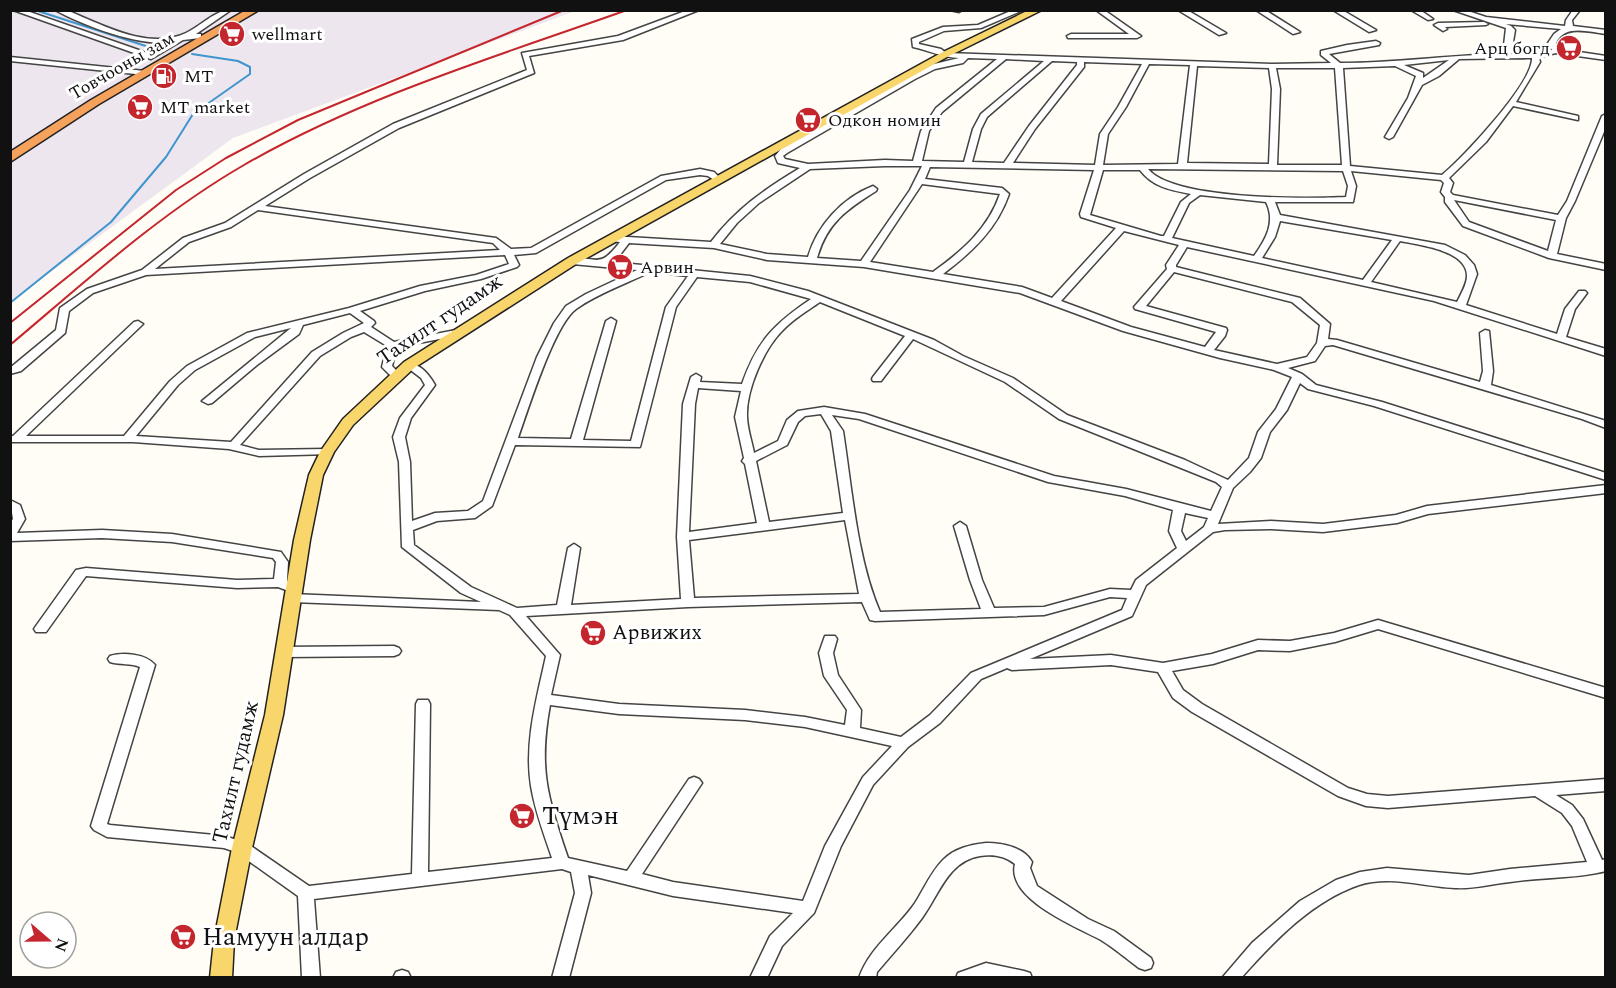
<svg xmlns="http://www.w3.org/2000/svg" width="1616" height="988" font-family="Spectral,serif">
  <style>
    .industrial { fill: #eee6ef }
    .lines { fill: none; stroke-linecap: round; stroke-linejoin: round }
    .stream { stroke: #3f96cf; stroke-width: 2 }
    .minor-casing { stroke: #444; stroke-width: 3 }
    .major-casing { stroke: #222; stroke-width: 3 }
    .highway-casing { stroke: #222; stroke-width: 3 }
    .minor { fill: #fff; fill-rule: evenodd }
    .major { fill: #f9d66b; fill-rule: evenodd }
    .highway { fill: #f5a25d; fill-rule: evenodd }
    .rail { stroke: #c4262e; stroke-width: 2 }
    .labels { text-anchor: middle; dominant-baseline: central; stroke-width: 6; stroke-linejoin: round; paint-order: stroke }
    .far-poi-label { font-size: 18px; fill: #111; stroke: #fff; text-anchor: start }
    .far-street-label { font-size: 18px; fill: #111; stroke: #fff }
    .street-label { font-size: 21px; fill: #111; stroke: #fff }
    .poi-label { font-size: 21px; fill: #111; stroke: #fff; text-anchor: start }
    .near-poi-label { font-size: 26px; fill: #111; stroke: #fff; text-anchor: start }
  </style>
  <rect width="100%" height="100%" fill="#fffdf5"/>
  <path class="industrial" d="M11 11H575L233 138 11 301Z"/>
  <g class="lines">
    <path class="stream" d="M35 10 158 50
      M10 303 111 222 166 157 193 114 250 74V67L238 61 192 54"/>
    <g class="minor-casing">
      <path id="minor" d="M13 10H24L150 54 170 42C140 47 82 25 55 10H66C101 24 148 51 186 33 201 26 215 10 231 10L196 34H201V38L183 40 151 59Z
        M688 10H699L623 40 529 56 534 73 399 128 310 178 265 206 496 238 511 249 531 248 661 176 700 169 714 172 721 179 717 182 708 176 700 175 666 180 536 253 514 255 519 265 517 267 481 279 425 291 360 311 374 321 375 323 371 327 394 342 456 330 461 333 456 336 397 347 392 366 401 375 396 378 392 377 382 367 387 346 364 332 351 337 320 356 240 445 259 450 327 449 333 452 331 454 259 456 229 449 133 442H10V436H13L134 322 138 321 143 324 26 436H124L170 381 187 366 247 333 349 308 420 286 476 275 509 264 505 255 146 275 93 293 69 311 65 333 21 371 10 374V368L56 330 60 308 87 289 142 270 183 238 225 223 304 174 393 124 527 70 522 53 618 36ZM258 210 493 243 500 250 155 269 189 242 231 227ZM350 313 364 323 343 333 312 352 231 442 136 436 178 385 195 370 255 337 291 328 202 401 208 404 212 403 257 365 299 334 303 325Z
        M950 10H962L959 12Z
        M1013 10H1023L981 28 944 31 919 42V44L941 49 946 53 1272 64 1331 63 1321 55V51L1347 45 1376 41 1380 43 1379 45 1329 54 1340 63C1395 63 1449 55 1503 54L1506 28 1453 10H1465L1486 17 1565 26 1566 20 1573 10H1580L1572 20 1573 26 1606 30V34C1588 32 1565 24 1556 43L1559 49 1606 56V60L1556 53 1539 57 1540 62 1516 102 1578 116V120L1513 106 1486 142 1449 178 1453 183 1450 192 1453 195 1558 215 1567 201 1602 116 1606 114V127L1575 201 1566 218 1557 254 1606 264V270L1549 258 1463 226 1445 202V197L1441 192 1444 183 1441 180 1351 171 1356 186 1353 202H1275L1280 215 1445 245 1465 255 1474 265 1477 274 1466 305 1557 334 1565 309 1579 291H1585L1587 293 1575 309 1566 337 1606 349V356L1434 301 1187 247 1176 265V267L1300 298 1330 324 1328 339 1337 340 1480 382 1483 371 1480 333 1485 330 1489 331 1493 371 1491 385 1606 421V428L1582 419 1333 345 1325 346 1315 361 1288 368 1302 374 1316 385 1382 402 1606 473V480L1374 406 1308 389 1300 383 1287 410 1270 432 1261 458 1250 472 1233 488 1218 524 1271 521 1323 524 1396 515 1427 506 1606 485V493L1428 514 1397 523 1323 532 1271 529 1225 530 1213 532 1146 585 1132 616 1030 659 1111 655 1163 663 1212 654 1258 640 1290 641 1334 633 1378 620 1606 688V698L1378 629 1335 642 1290 651 1258 650 1213 664 1172 671 1183 690 1202 704 1348 788 1367 794 1388 796 1606 779V791L1556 795 1572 805 1583 819 1602 860 1606 859V871C1574 879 1542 877 1510 882 1491 884 1474 889 1455 888 1424 887 1390 875 1359 885 1312 901 1274 941 1241 978H1222L1252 943 1300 901 1336 880 1360 872 1387 868 1469 875 1510 869 1587 862 1572 826 1562 813 1535 796 1388 808 1366 806 1338 796 1192 712 1173 698 1158 672 1111 665 1012 670 1007 668 981 679 940 723 908 747 873 785 841 846 814 913 782 946 767 978H750L770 936 793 913 673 896 588 875 591 893 569 978H552L575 893 571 872 562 869 314 899 320 978H302L298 896 236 852 224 848 107 837 94 830 91 826 140 667C131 663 120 665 110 662L108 659 110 656C124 652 146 654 155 665L107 824 110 825 225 836 248 844 309 886 412 874 416 704 418 700H428L430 704 428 872 552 858C544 834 535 811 531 786 524 742 537 698 546 656L510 615 499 610 292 602 285 598 292 594 481 602 461 593 402 547 399 462 393 437 400 418 425 385 421 378 404 365 405 363C419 362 429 374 435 385L411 418 405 437 410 462 412 521 435 513 468 511 483 501 537 357 554 323 566 306 586 294 637 270 572 264 567 261 569 259C597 255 598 271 620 242L608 241 606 239 611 236 711 242C735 210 766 188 800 168L778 163 775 156 781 149 909 75 930 65 959 58C942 57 930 51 913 47L912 39 943 27 978 25ZM1506 24 1561 29 1554 34 1548 43 1552 50 1535 54H1511L1515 30 1511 26ZM968 58 997 59 936 108 921 131 913 161 885 160 808 164 785 159 783 156 787 153 915 79 935 69 963 63ZM1532 58C1533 83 1463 158 1442 175L1350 166 1343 68 1395 66 1416 76 1408 98 1385 137 1389 139 1393 137 1422 85 1439 76 1459 59ZM1006 59 1044 61 981 114 973 129 964 162 922 161 929 131 942 112ZM1449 60 1423 78V73L1404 65ZM1052 61 1077 62V65L1029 126 1004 163 972 162 981 129 987 117ZM1084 62 1142 64 1118 107 1100 134 1095 165 1013 163 1035 129 1084 67ZM1149 64 1190 65 1178 164 1103 165 1108 134 1126 107ZM1197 66 1269 68 1272 89 1269 164 1187 163ZM1276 68H1335L1342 165H1277L1280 89ZM885 166H922L910 190 861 261 817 258C827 223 846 210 876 191L877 189 873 186C842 198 817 226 808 257L767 254 720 244 737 223 759 203 810 169ZM930 167 1094 170 1080 214 1081 217 1116 228 1052 298 1022 287 943 274C972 252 997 229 1009 194L1002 188 925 179ZM1148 169 1343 171 1348 186 1346 197C1305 199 1173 200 1148 169ZM1103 170H1140C1153 187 1170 190 1191 194L1181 202 1164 236H1161L1090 215ZM922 184 1000 194C988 229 962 251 933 272L870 262ZM1200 195 1266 202C1276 222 1266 239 1254 256L1172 238 1189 203ZM1454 200 1556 220 1548 251 1469 222ZM1280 221 1392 240 1363 280 1262 258 1275 237ZM1124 231 1179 245 1166 265 1167 269 1134 307 1135 309 1216 332 1205 347 1131 327 1061 301ZM1400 241C1419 245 1467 250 1467 276 1467 284 1461 294 1457 302L1371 282ZM629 243 714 248 767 260 864 267 1020 293 1123 331 1220 358 1274 370 1292 377 1276 409 1258 432 1249 458 1228 480 1185 460 1067 415 1013 378 963 356 934 340 808 291 750 276 612 262 616 260ZM650 272 688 276 666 307 631 441 583 440 616 321 611 318 606 321 571 439 518 438C528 410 554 325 576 309 598 293 626 284 650 272ZM1174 272 1292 302 1320 325 1317 343 1307 357 1277 364 1214 350 1225 336 1227 330 1226 328 1146 306ZM697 277 750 282 811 299C774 324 757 341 742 384L700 382 701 377 696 374 691 377 683 404 677 537 681 599 571 605 580 548 574 544 568 548 557 605 517 608 471 587 414 545 413 530 437 521 475 518 492 506 515 445 640 447 676 307ZM820 302 905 336 873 377 872 379 873 381H881L913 339 1005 382 1059 419 1216 482 1222 487 1211 511 1126 489 1054 476 865 414 824 407 798 411 787 420 778 441 754 453C752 442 747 428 747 416 746 390 764 349 782 331 793 319 807 311 820 302ZM698 388 741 391 735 417 744 458 742 461 745 464 757 523 689 532 695 404ZM821 414 831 431 843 513 769 522 756 461 787 445 798 422 805 416ZM832 415 859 419 1048 482 1125 496 1173 510 1169 531 1177 548 1136 580 1131 590 1110 589 1044 607 994 608 982 580 966 526 960 522 954 526 970 580 981 609 880 612C857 559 852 489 843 431ZM1185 513 1208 518 1204 527 1186 541 1181 531ZM845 520 859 594 694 598 689 540ZM1110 597 1127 598 1122 610 971 673 930 715 901 737 860 728 861 710 838 675 833 653 837 639 835 636H825L819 653 824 676 847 710 845 725 805 717 745 710 619 704 551 695 560 655 526 616 688 607 862 602 870 620 875 621 1044 615ZM550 705 619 714 745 720 805 727 892 746 863 777 825 846 803 901 673 882 642 874 702 783 699 779 694 777 689 779 627 871 568 858C548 798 538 770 550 705Z
        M1096 10H1104L1141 36 1137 38H1068L1067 36 1071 34H1129Z
        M1178 10H1187L1226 33 1219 35Z
        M1256 10H1265L1300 32 1293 34Z
        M1333 10H1342L1376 30 1369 32Z
        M1411 10H1420L1433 19 1428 20Z
        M1484 22 1488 24 1486 25 1445 27 1447 29 1443 31 1434 25 1438 23Z
        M10 57 145 71 149 73 145 75 10 61Z
        M10 500 20 505 25 519 17 533 102 530 172 534 281 552 288 562 287 581 299 586 301 589 294 593 278 587 237 588 86 576 46 632H36L34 629 36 626 76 570 86 568 237 580 274 579 276 562 273 558 172 542 102 538 10 541V523L13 519Z
        M394 646 399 648 401 651 399 654 394 656 283 657 278 655 276 652 278 649 283 647Z
        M986 843C1002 843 1024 847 1032 862L1030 868 1037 886 1088 919 1114 931 1151 958 1153 963 1151 968 1145 970 1139 968C1127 959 1114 948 1101 940 1077 927 1006 899 1015 864 1005 856 993 854 980 856 948 861 939 895 922 918 908 937 892 954 877 972L876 978H859C869 948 898 928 915 903 924 889 931 872 943 860 955 848 970 845 986 843Z
        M986 963 1024 971 1030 973 1032 978H956L958 973Z
        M402 970 408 972 411 978H393L396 972Z"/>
    </g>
    <g class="major-casing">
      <path id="major" d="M1029 10H1042L947 57 576 264 414 368 353 425 334 452 323 475 310 540 283 715 252 848 234 940 232 978H210L214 940 232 848 265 715 294 540 309 475 320 452 343 419 404 362 568 258 941 53Z"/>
    </g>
    <g class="highway-casing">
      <path id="highway" d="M246 10H259L99 104 10 162V152L91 100Z"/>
    </g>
    <use href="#minor" class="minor"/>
    <use href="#major" class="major"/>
    <use href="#highway" class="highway"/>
    <path class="rail" d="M10 323 176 190 226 158 298 120 564 10
      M10 345C85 282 159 214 244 165 364 96 498 56 627 10"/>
  </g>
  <defs>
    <g id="supermarket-disc" transform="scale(1.35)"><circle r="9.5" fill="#c4262e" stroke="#fff"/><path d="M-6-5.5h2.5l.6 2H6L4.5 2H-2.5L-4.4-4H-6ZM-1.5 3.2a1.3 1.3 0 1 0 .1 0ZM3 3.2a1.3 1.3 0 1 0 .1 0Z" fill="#fff"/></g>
    <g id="fuel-disc" transform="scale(1.35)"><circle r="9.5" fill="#c4262e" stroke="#fff"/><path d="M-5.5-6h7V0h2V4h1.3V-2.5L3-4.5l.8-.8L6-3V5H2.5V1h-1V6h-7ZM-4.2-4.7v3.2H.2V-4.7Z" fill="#fff"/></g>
  </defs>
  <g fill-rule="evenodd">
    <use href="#supermarket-disc" x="232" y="34"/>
    <use href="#supermarket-disc" x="1569" y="48"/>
    <use href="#fuel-disc" x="164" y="76"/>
    <use href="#supermarket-disc" x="140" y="107"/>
    <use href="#supermarket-disc" x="808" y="120"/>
    <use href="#supermarket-disc" x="620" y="267"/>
    <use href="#supermarket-disc" x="593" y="633"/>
    <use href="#supermarket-disc" x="522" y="816"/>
    <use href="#supermarket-disc" x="183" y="937"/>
  </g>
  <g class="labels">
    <g class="far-poi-label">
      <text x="252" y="34">wellmart</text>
      <text x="1550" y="48" text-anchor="end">Арц богд</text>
      <text x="184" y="76">МТ</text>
      <text x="160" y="107">MT market</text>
      <text x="828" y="120">Одкон номин</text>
      <text x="640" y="267">Арвин</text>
    </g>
    <g class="far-street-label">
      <text transform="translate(122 66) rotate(-30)">Товчооны зам</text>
    </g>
    <g class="street-label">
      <text transform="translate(440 320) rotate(-34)">Тахилт гудамж</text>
      <text transform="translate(236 772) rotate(-77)">Тахилт гудамж</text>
    </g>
    <g class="poi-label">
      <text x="612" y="633">Арвижих</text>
    </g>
    <g class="near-poi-label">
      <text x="542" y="816">Түмэн</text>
      <text x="202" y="937">Намуун алдар</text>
    </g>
  </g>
  <rect width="1616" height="988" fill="none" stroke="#111111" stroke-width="24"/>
  <g transform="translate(48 940) rotate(110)"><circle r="28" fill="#ffffff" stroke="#a0a0a0" stroke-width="1.5"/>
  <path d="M0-4.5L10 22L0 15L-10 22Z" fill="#c4262e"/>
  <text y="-9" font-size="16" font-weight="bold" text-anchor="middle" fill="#111111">N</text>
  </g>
</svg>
